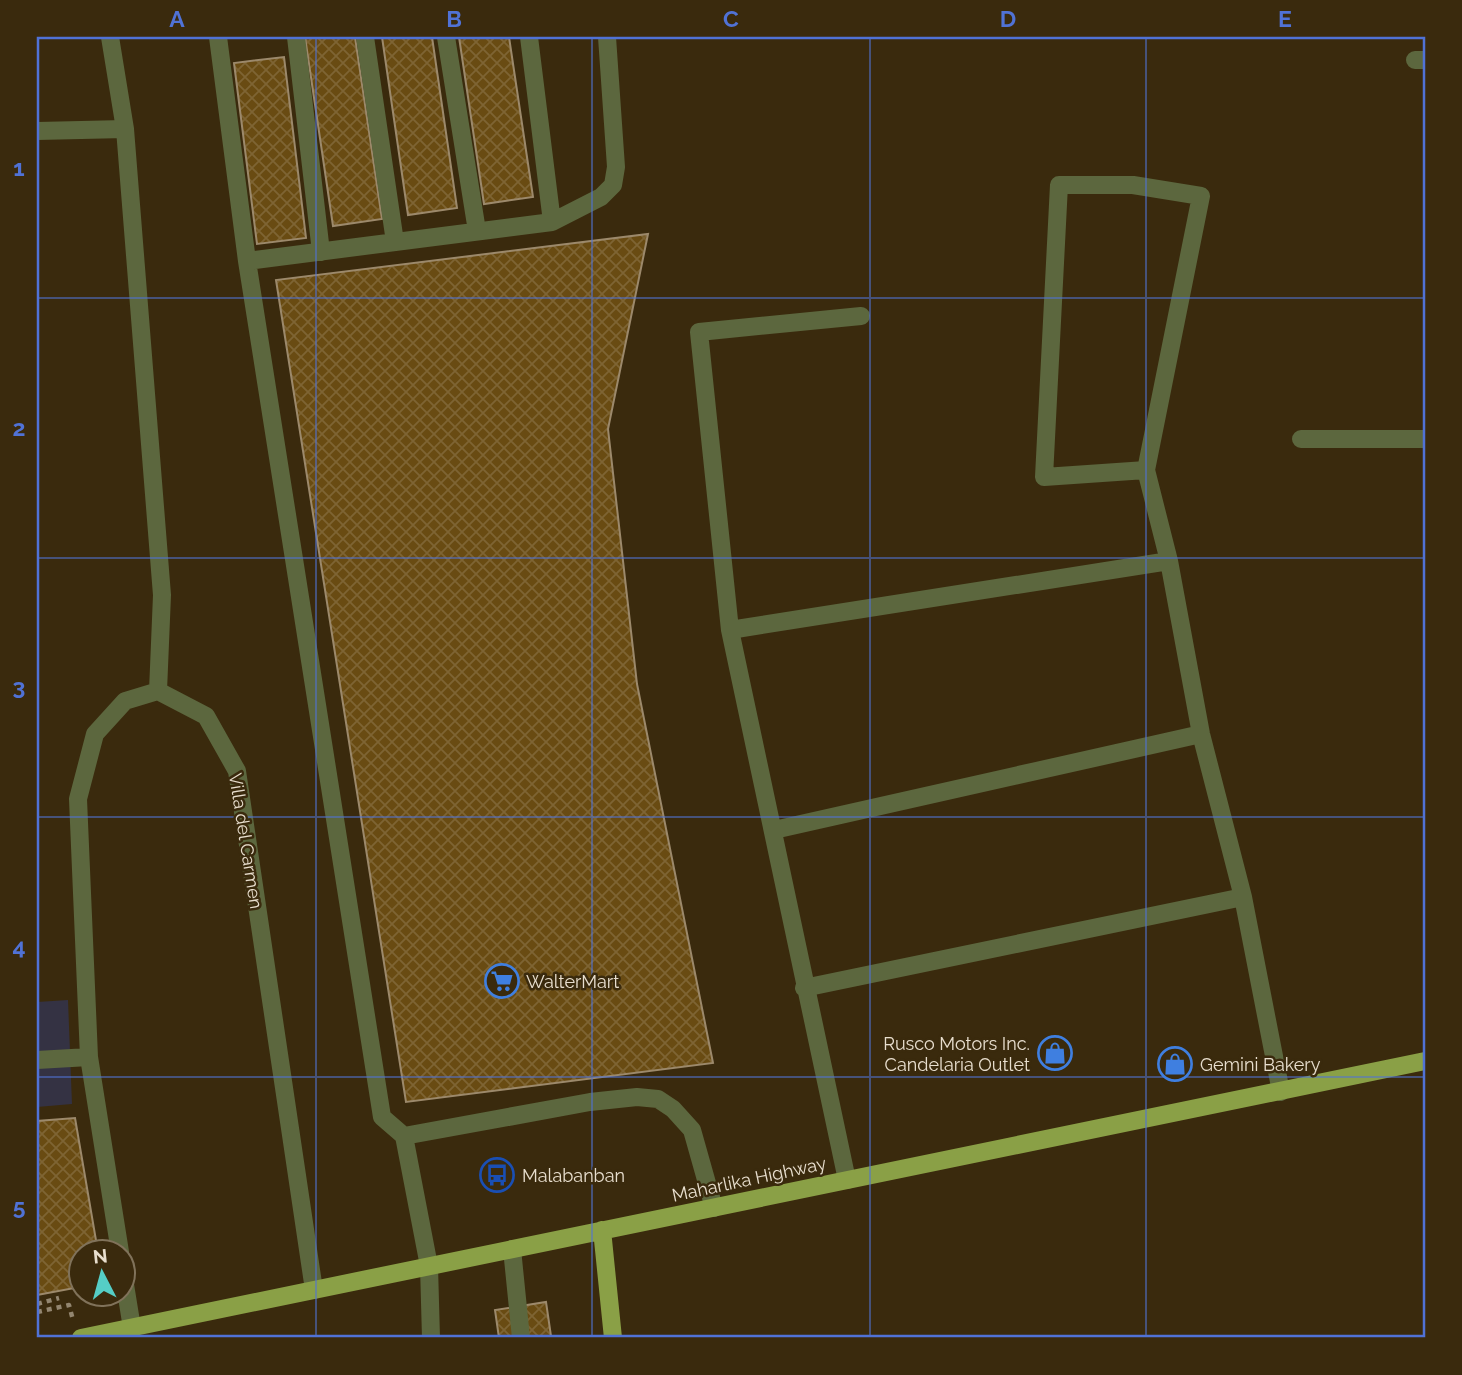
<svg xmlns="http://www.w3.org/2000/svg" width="1462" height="1375" font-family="Raleway,sans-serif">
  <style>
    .education { fill: #343243 }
    .building { fill: url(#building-cross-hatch); stroke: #9c896b; stroke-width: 2 }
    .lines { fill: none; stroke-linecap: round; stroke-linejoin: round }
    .path { stroke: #938670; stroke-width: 4.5; stroke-dasharray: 5 5; stroke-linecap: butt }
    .minor { stroke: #5c673e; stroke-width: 18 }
    .major { stroke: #8aa046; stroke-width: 18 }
    .grid { fill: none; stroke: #5072d6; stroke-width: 2; stroke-opacity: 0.55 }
    .labels { text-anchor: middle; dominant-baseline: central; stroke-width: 5; stroke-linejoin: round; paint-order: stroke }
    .street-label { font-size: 18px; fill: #e8dece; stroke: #3a2a0d }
    .poi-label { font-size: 18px; fill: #e8dece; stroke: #3a2a0d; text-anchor: start }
    .neatline { fill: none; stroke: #5072d6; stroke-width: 2.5 }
    .grid-label { font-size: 23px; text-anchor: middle; font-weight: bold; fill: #5072d6 }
  </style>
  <defs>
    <pattern id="building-cross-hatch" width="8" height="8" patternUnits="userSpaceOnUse" patternTransform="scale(1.75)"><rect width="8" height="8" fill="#694b12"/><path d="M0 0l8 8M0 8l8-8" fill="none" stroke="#7e6433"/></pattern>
  </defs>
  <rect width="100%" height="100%" fill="#3a2a0d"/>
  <path class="education" d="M68 1000 72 1104 37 1107V1002Z"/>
  <path class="building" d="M305 37H355L382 219 333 226Z
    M382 37H432L457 208 408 215Z
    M459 37H509L533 197 484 204Z
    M284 57 306 238 257 244 234 63Z
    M648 234 608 429 637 684 713 1063 406 1102 276 280Z
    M75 1118 98 1252H80V1287L37 1295V1121Z
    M546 1302 551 1336 499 1338 495 1310Z"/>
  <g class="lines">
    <path class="path" d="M37 1304 59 1298
      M37 1312 69 1305 73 1320"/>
    <path class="minor" d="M110 37 125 129 162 595 158 691
      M218 37 247 261 382 1117 404 1136 429 1266 431 1338
      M296 37 321 252
      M365 37 395 242
      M446 37 477 231
      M529 37 552 222
      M1415 60H1425
      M37 131 125 129
      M247 261 552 222 601 197 613 185 616 167 607 37
      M1301 439H1425
      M1146 470 1044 477 1059 185H1133L1201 196 1146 470 1169 561 1201 734 1243 897 1281 1092
      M730 630 1169 561
      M774 830 1201 734
      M804 988 1243 897
      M37 1060 89 1057
      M404 1136 590 1102 637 1097 658 1099 673 1109 692 1130 714 1208
      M847 1180 730 630 699 332 861 316
      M512 1249 521 1338
      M120 1252 89 1057 78 799 95 734 125 701 158 691 206 716 237 771 314 1290
      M122 1266 132 1328"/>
    <path class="major" d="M602 1230 613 1338
      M81 1338 1425 1061"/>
  </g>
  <path class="grid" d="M316 37V1338M592 37V1338M870 37V1338M1146 37V1338M37 298H1425M37 558H1425M37 817H1425M37 1077H1425"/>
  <defs>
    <g id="supermarket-ring" transform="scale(1.75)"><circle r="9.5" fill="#3a2a0d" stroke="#3f7fe0" stroke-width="1.5"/><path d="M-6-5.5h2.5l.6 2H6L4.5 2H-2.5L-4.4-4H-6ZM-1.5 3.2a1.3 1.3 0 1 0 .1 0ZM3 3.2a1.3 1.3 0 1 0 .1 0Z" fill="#3f7fe0"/></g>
    <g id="shop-ring" transform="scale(1.75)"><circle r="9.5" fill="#3a2a0d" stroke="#3f7fe0" stroke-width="1.5"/><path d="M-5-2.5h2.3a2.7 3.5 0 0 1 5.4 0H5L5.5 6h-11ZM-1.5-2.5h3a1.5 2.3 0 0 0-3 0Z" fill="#3f7fe0"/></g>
    <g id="bus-ring" transform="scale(1.75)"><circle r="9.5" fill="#3a2a0d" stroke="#1a4fb4" stroke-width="1.5"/><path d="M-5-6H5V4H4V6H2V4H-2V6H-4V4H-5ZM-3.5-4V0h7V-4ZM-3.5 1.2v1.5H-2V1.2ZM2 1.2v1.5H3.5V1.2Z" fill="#1a4fb4"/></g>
  </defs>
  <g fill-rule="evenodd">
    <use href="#supermarket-ring" x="502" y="981"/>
    <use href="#shop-ring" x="1055" y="1053"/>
    <use href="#shop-ring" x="1175" y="1064"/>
    <use href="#bus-ring" x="497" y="1175"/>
  </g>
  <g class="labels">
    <g class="street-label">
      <text transform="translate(246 841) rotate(81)">Villa del Carmen</text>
      <text transform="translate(749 1179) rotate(-12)">Maharlika Highway</text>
    </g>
    <g class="poi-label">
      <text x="526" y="981">WalterMart</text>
      <text x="1030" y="1043" text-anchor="end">Rusco Motors Inc.<tspan x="1030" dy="21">Candelaria Outlet</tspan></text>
      <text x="1200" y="1064">Gemini Bakery</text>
      <text x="522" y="1175">Malabanban</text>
    </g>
  </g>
  <rect width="1462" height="1375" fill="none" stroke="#3a2a0d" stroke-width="77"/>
  <g transform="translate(102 1273) rotate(354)"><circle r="33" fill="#3a2a0d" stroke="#80725a" stroke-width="2"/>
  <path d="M0-5L12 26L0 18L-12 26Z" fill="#55cec6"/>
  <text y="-10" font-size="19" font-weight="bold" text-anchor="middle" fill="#e8dece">N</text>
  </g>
  <rect x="38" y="38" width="1386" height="1298" class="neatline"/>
  <g class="grid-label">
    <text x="177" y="27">A</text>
    <text x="454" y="27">B</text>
    <text x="731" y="27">C</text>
    <text x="1008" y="27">D</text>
    <text x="1285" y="27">E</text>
    <text x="19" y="176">1</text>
    <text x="19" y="436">2</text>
    <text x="19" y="695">3</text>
    <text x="19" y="955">4</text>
    <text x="19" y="1215">5</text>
  </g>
</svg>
